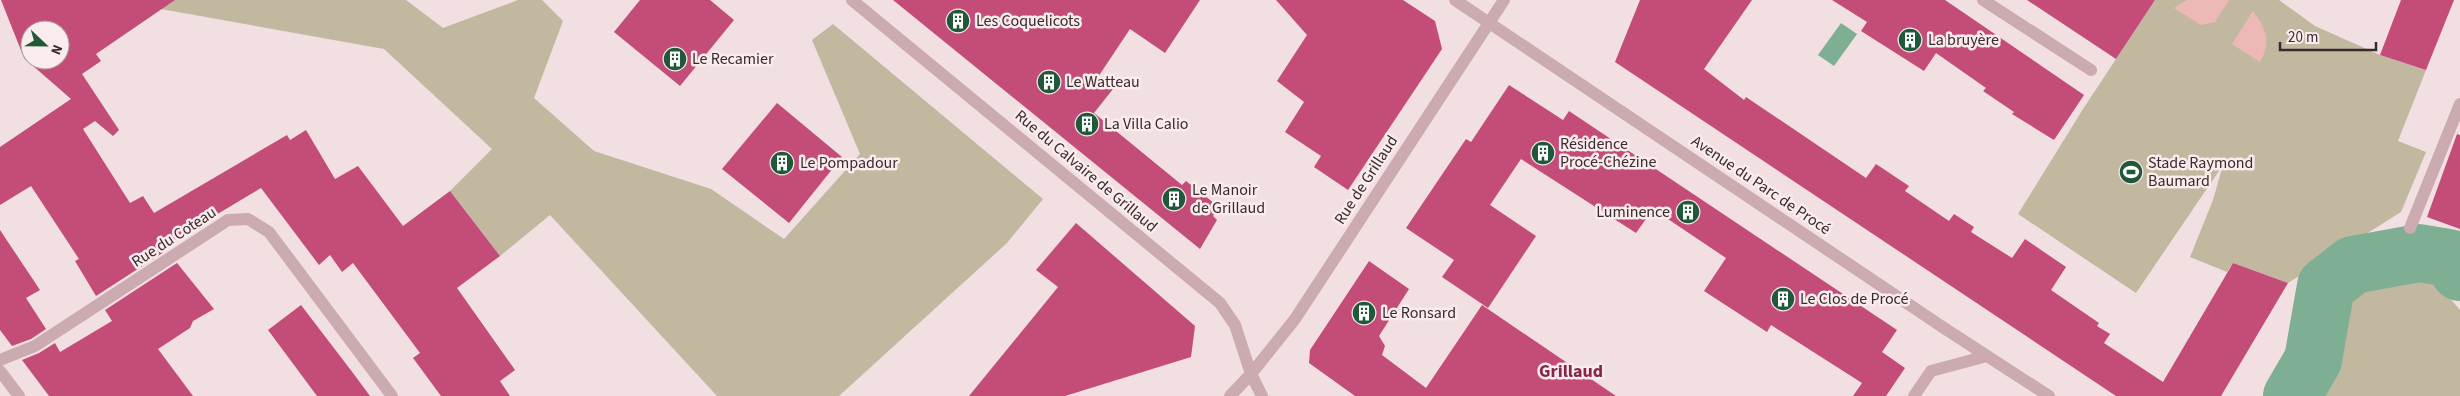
<svg xmlns="http://www.w3.org/2000/svg" width="2460" height="396" font-family="'Source Sans 3',sans-serif">
  <style>
    .green { fill: #c1b89f }
    .sand { fill: #edb9b7 }
    .water { fill: #7eaf93 }
    .lines { fill: none; stroke-linecap: round; stroke-linejoin: round }
    .river { stroke: #7eaf93; stroke-width: 58 }
    .building { fill: #c34c79; fill-rule: evenodd }
    .minor { stroke: #cbabb0; stroke-width: 12 }
    .labels { text-anchor: middle; dominant-baseline: central; stroke-width: 5; stroke-linejoin: round; paint-order: stroke }
    .poi-label { font-size: 16px; fill: #382a2e; stroke: #faebed; text-anchor: start }
    .street-label { font-size: 16px; fill: #382a2e; stroke: #faebed }
    .neighbourhood-label { font-size: 18px; font-weight: bold; fill: #862449; stroke: #faebed }
  </style>
  <rect width="100%" height="100%" fill="#f2dfe1"/>
  <path class="green" d="M155 0H406L443 28 518 0H542L563 21 534 98 594 151 711 189 784 239 860 154 812 40 833 24 1043 199 1007 243 839 396H717L550 215 500 256 450 191 492 149 384 49 161 9Z
    M2155 0H2279L2315 26 2380 55 2426 70 2398 141 2426 152 2401 212 2288 283 2233 263 2227 272 2190 257 2213 200 2223 165 2136 293 2018 214 2083 109Z
    M2427 272 2460 310V396H2316L2326 378 2343 293Z"/>
  <path class="sand" d="M2187 0H2229L2215 22 2201 25 2174 8Z
    M2253 11C2266 29 2272 42 2260 62L2232 44Z"/>
  <path class="water" d="M1841 23 1857 34 1834 66 1818 55Z"/>
  <g class="lines">
    <path class="river" d="M2292 396 2313 360 2326 286 2353 265 2419 253 2449 258 2460 272"/>
  </g>
  <path class="building" d="M1 0H175L96 54 101 61 82 74 119 130 113 136 95 121 83 129 130 203 143 196 154 213 287 135 290 140 306 130 335 179 358 166 403 226 450 191 500 256 457 288 515 370 500 381 510 396H441L413 358 420 353 353 263 342 272 330 255 319 265 261 188 164 246 167 250 96 296 75 261 79 259 31 186 0 205V147L71 99 24 58ZM30 30H60V60H30Z
    M640 0H710L734 20 680 86 614 32Z
    M893 0H1200L1165 53 1130 29 1098 77 1113 89 1094 113 1182 185 1186 181 1219 207 1213 216 1217 220 1200 249Z
    M1276 0H1403L1435 21 1442 49 1348 190 1314 167 1321 156 1285 132 1304 102 1277 81 1307 35Z
    M1640 0H1752L1704 69 1744 100 1746 97 1866 178 1876 164 1909 186 1905 191 1949 221 1954 214 1974 227 1971 232 2012 258 2025 239 2066 267 2051 290 2099 323 2097 326 2110 334 2104 343 2163 382 2233 263 2288 283 2221 396H2116L1615 62Z
    M1832 0H1945L2084 95 2054 140 2012 114 2014 112 1983 91 1986 88 1936 53 1924 71 1861 31 1867 22Z
    M2027 0H2155L2116 59Z
    M2401 0H2454L2426 70 2380 55Z
    M1509 85 1563 120 1569 111 1897 330 1882 352 1905 368 1886 396H1853L1862 383 1771 325 1767 332 1704 291 1726 258 1653 209 1636 233 1521 159 1490 205 1536 236 1488 308 1442 277 1454 260 1406 228 1466 139 1471 142Z
    M777 103 842 157 789 223 722 169Z
    M2457 134 2460 135V229L2427 217Z
    M1076 223 1195 326 1191 357 1065 396H969L1058 287 1036 270Z
    M0 230 40 290 26 298 46 329 31 339 12 346 0 330Z
    M1369 261 1409 289 1379 336 1385 346 1382 355 1426 388 1482 305 1616 396H1355L1309 363 1310 350Z
    M177 263 214 309 193 321 190 328 158 349 193 396H49L22 360 39 353 55 343 60 352 112 321 105 310Z
    M301 305 353 373 370 396H317L268 330Z"/>
  <g class="lines">
    <path class="minor" d="M852 0 1220 303 1235 325 1251 374 1262 396
      M1455 0 1947 330 2049 396
      M1983 0 2091 70
      M2410 228 2460 104
      M0 360 35 346 228 220 248 219 269 232 392 396
      M0 371 19 396
      M1230 396 1251 374 1295 319 1504 0
      M1914 396 1931 371 1987 356"/>
  </g>
  <defs>
    <g id="building-disc" transform="scale(1.25)"><circle r="9.5" fill="#20593a" stroke="#faebed"/><path d="M-4-6H4V6H1V3H-1V6H-4ZM-2.5-4.3h1.7v1.8h-1.7ZM.8-4.3h1.7v1.8H.8ZM-2.5-1h1.7V.8h-1.7ZM.8-1h1.7V.8H.8Z" fill="#fff"/></g>
    <g id="stadium-disc" transform="scale(1.25)"><circle r="9.5" fill="#20593a" stroke="#faebed"/><path d="M0-5a6.5 5 0 1 0 0 10a6.5 5 0 1 0 0-10ZM-3.5-1.8h7v3.6h-7Z" fill="#fff"/></g>
  </defs>
  <g fill-rule="evenodd">
    <use href="#building-disc" x="958" y="21"/>
    <use href="#building-disc" x="1910" y="40"/>
    <use href="#building-disc" x="675" y="59"/>
    <use href="#building-disc" x="1049" y="82"/>
    <use href="#building-disc" x="1087" y="124"/>
    <use href="#building-disc" x="1543" y="153"/>
    <use href="#building-disc" x="782" y="163"/>
    <use href="#stadium-disc" x="2131" y="172"/>
    <use href="#building-disc" x="1174" y="199"/>
    <use href="#building-disc" x="1688" y="212"/>
    <use href="#building-disc" x="1783" y="299"/>
    <use href="#building-disc" x="1364" y="313"/>
  </g>
  <g class="labels">
    <g class="poi-label">
      <text x="976" y="21">Les Coquelicots</text>
      <text x="1928" y="40">La bruyère</text>
      <text x="692" y="59">Le Recamier</text>
      <text x="1066" y="82">Le Watteau</text>
      <text x="1104" y="124">La Villa Calio</text>
      <text x="1560" y="144">Résidence<tspan x="1560" dy="18">Procé-Chézine</tspan></text>
      <text x="800" y="163">Le Pompadour</text>
      <text x="2148" y="163">Stade Raymond<tspan x="2148" dy="18">Baumard</tspan></text>
      <text x="1192" y="190">Le Manoir<tspan x="1192" dy="18">de Grillaud</tspan></text>
      <text x="1670" y="212" text-anchor="end">Luminence</text>
      <text x="1800" y="299">Le Clos de Procé</text>
      <text x="1382" y="313">Le Ronsard</text>
    </g>
    <g class="street-label">
      <text transform="translate(1086 171) rotate(40)">Rue du Calvaire de Grillaud</text>
      <text transform="translate(1366 180) rotate(-57)">Rue de Grillaud</text>
      <text transform="translate(1761 185) rotate(34)">Avenue du Parc de Procé</text>
      <text transform="translate(174 237) rotate(-33)">Rue du Coteau</text>
    </g>
    <g class="neighbourhood-label">
      <text x="1571" y="371">Grillaud</text>
    </g>
  </g>
  <g transform="translate(45 45) rotate(112)"><circle r="24" fill="#faebed" stroke="#ac9ea1"/>
  <path d="M0-4L9 19L0 12L-9 19Z" fill="#20593a"/>
  <text y="-8" font-size="14" font-weight="bold" text-anchor="middle" fill="#382a2e">N</text>
  </g>
  <path d="M2280 42v8h96v-8" fill="none" stroke="#382a2e" stroke-width="2.5"/>
  <text x="2288" y="42" font-size="15" fill="#382a2e" stroke="#faebed" stroke-width="4" paint-order="stroke">20 m</text>
</svg>
